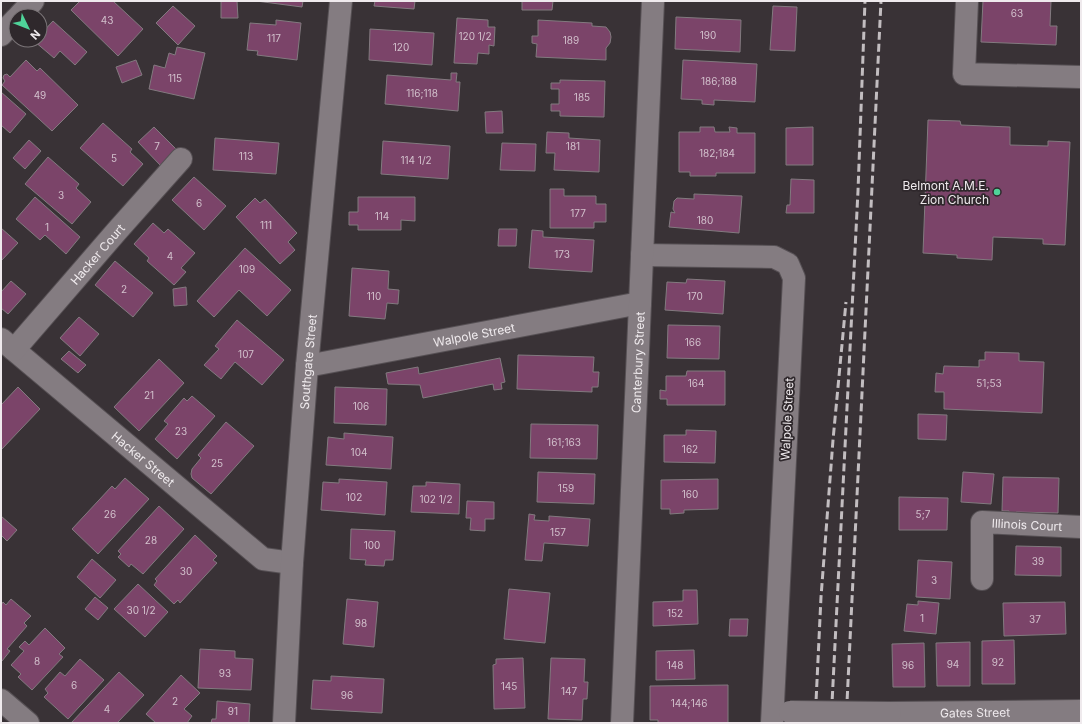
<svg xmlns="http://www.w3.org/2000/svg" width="1082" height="724" font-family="Inter,sans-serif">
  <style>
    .building { fill: #7b4469; stroke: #827a7f }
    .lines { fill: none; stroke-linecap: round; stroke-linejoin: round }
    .minor-casing { stroke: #565054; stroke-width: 24 }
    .minor { stroke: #847c81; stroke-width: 22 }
    .rail { stroke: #c2bdc0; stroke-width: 3; stroke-dasharray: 8 4; stroke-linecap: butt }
    .minor-bridge-casing { stroke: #565054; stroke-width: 24; stroke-linecap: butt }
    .minor-bridge { stroke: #847c81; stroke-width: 22 }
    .poi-dot { fill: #4fd399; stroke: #2f282c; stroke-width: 1.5 }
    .labels { text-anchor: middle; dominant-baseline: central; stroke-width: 3.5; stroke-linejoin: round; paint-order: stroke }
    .number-label { font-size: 10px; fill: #d2c0cc }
    .poi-label { font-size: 12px; fill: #efeaed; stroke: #2f282c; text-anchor: end }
    .street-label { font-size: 12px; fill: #efeaed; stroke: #2f282c }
  </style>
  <rect width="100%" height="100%" fill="#393236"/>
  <path class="building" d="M80 1H113L143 29 118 56 71 10Z
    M221 1H237L238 18H221Z
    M256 1H303L302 7Z
    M371 1H415L414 9 374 6 375 1Z
    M522 1H553L552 10H522Z
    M983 1H1051L1050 26H1057L1056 45 981 42Z
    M173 6 195 26 178 45 156 23Z
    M773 6 797 7 795 51 770 50Z
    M676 17 741 20 740 52 675 49Z
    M457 18 488 20V27H495L494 46 489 45V54L478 53 477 64 454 63Z
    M276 20 301 23 297 60 257 55 258 51 247 50 250 23 276 25Z
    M538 20 592 23V26L606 27 610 32 611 37 610 43 606 48V60L536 57 537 44 532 43V36H538Z
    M53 21 87 52 75 65 60 51 54 58 34 41 35 40H40V35Z
    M370 29 434 33 432 65 369 60Z
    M177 47 205 53 194 99 149 89 154 65 165 68 169 53 175 55Z
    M26 60 37 71 40 68 78 105 52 131 2 85 5 81 3 78 4 75 7 74 10 77Z
    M136 60 142 75 122 83 116 67Z
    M683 60 757 64 755 102 714 100V105L702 104V100L681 99Z
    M451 73H457L456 82H460L458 111 385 104 387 75 451 80Z
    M560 80 605 81 604 117 560 116V111H551V104H559V89H551V83H560Z
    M1 92 26 114 10 133 1 125Z
    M502 111 503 133H486L485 112Z
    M928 120 960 121 961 125 1010 127V145L1048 146V141L1070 142 1065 245 1043 244V239L993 237 992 260 957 258V255L923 253Z
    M103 123 132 149 130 152 143 164 123 186 80 148Z
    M154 127 176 149 160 165 138 142Z
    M700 127H714L715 132H730L729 127 737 128V133H755V173H716V176H690V172H679V132H700Z
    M813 127V165H786V128Z
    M547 132 569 133V138L600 140 599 172 554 170 555 153H546Z
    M215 138 279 143 276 174 213 170Z
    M29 140 41 151 25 169 13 158Z
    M383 141 450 146 448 179 381 174Z
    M502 143 536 144 535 171 500 170Z
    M48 157 79 184 76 188 91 202 72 224 25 184Z
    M194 177 226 206 204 230 172 200Z
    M791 179 814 180V213H786L787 205H790Z
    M550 189H564V196H596V204H606V222H594V228H550Z
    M694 194 742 196 739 233 669 227 671 212 675 213 673 209 674 201 677 198 694 199Z
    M35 197 80 237 66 254 45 235 40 240 16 219Z
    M358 197H415V221L401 220V230H358V225H349V212H358Z
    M255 198 260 203 265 199 297 233 288 242 295 250 280 264 236 217Z
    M153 223 164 233 168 229 195 253 181 268 186 272 174 285 147 261 149 258 134 244Z
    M1 228 18 243 1 261Z
    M499 229H517L516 246H498Z
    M532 230 543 231V237L594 240 592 272 529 268Z
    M245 248 291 290 267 316 239 290 214 317 197 301Z
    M115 261 153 293 133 317 95 285Z
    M352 268 389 271 388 289 399 290 398 304 387 303 385 319 349 316Z
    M687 279 725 281 723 314 665 310 667 282 686 283Z
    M11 281 26 294 8 314 1 308V292Z
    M186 287 187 305 174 306 173 289Z
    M79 317 99 334 80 356 60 338Z
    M237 320 284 360 262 385 235 362 221 379 204 365 219 349 215 346Z
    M668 325 720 326 719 359 667 358Z
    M69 351 86 365 78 373 61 359Z
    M985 352 1019 353V361L1044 362 1042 413 944 409V392H935L936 373 943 374 944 366 979 367V360H985Z
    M518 355 594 357 593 372H599L598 387H592V392L517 389Z
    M500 358 505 382 501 383 502 389 494 390 493 384 423 398 420 385 388 384 386 373 418 367 419 374Z
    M159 359 184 383 139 431 114 407Z
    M687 371H725V405H667V399H660V390L666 391V376H686Z
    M18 387 40 409 1 450V405Z
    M335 387 387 389 386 425 334 423Z
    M192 396 215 416 177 459 155 439 168 424 164 421 184 398 187 401Z
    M918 414 947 415 946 440 918 439Z
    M226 422 254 446 211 494 192 478 191 474 192 469 201 458 198 455Z
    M531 424 598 425 597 459 530 458Z
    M686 430 716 431 715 463 664 462V435H686Z
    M344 433 393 437 391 469 326 465 328 437 344 439Z
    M538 472 595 474 594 504 537 502Z
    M963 472 994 474 991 504 961 502Z
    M1003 477 1059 478 1058 513 1016 512 1015 515 1009 516V511H1002Z
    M125 478 149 499 98 554 72 529 112 486 115 489Z
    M339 479 387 482 385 515 321 510 323 482 339 483Z
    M718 479V509L684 510V513L670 514V509H661V480Z
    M426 482 460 484 459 514 411 512 413 486H426Z
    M899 497 948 498 947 530H899Z
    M467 501 494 502V519H485V531L470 530 471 518H466Z
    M159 506 184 529 143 574 131 564 129 567 118 557 121 554 118 551Z
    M529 514 535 515 534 520 549 521V516L590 519 588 546 544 543 542 561 525 560Z
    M1 516 17 530 7 541 1 535Z
    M351 529 395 531 393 560H385L384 566 365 565 366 560 350 559Z
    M195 535 217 556 213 560 217 563 180 603 178 600 174 604 154 585 157 581 155 579Z
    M1016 546 1061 547V576L1015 575Z
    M92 559 116 580 100 598 77 577Z
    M918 560 952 562 950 599 916 597Z
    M138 584 168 612 145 637 114 609Z
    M509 589 550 593 545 643 504 639Z
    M683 590H697L698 624 653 626V602L683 601Z
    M95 597 108 608 98 620 85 609Z
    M11 599 31 616 24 623 27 626 7 649 10 651 2 661 1 660V605L3 602 6 605Z
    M347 599 378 602 374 647 343 644Z
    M918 601 939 603 936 634 904 631 907 604 918 605Z
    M1065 602 1066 634 1004 636 1003 603Z
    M730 619H748L747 636H729Z
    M45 628 65 648 59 654 63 657 32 690 18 677 21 674 11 665 24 651 19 647 25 641 29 645Z
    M1014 640 1015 684H982V641Z
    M970 642V686H937L936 643Z
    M924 643 925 687H893L892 644Z
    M200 649 235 651V658L253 659 251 690 198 688Z
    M694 650 695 679 656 680V651Z
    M523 658 525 708 494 709 493 665 496 664V659Z
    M551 658 585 659 584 682H588L587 699H583L582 720 548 719Z
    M80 659 104 680 68 719 44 697 48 693 45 689 60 672 65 676Z
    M119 672 144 695 117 723H71Z
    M181 675 200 693 184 709 192 716 187 723H156L146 714Z
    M331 676 384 679 382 713 311 709 313 680 331 681Z
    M728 685V723H658V720H650V686Z
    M217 701 250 704 249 723H211L212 719H216Z"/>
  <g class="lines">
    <g class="minor-casing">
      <g id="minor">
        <path d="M967 1 964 74 1081 77"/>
        <path d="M19 16 33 1"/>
        <path d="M1 35 16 19"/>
        <path d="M642 255 774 257 788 264 794 278 772 723"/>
        <path id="s1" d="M1 339 263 559 292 563"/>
        <path id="s2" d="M14 350 116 232 181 159"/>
        <path id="s3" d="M307 366 640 303"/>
        <path id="s4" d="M982 579V522L1081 527"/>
        <path d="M1 700 28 723"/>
        <path id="s5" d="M890 713 1081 711"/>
        <path id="s6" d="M284 723 292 563 307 366 341 1"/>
        <path id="s7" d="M622 723 653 1"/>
      </g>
    </g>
    <use href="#minor" class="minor"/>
    <path class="rail" d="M815 723 821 597 833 440 846 302
      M831 723 858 191 865 1
      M846 723 881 1"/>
    <g class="minor-bridge-casing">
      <path id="minor-bridge" d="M790 712 890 713"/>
    </g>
    <use href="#minor-bridge" class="minor-bridge"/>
  </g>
  <circle class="poi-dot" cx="997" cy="192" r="4"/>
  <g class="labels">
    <g class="number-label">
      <text x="1017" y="13">63</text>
      <text x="107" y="20">43</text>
      <text x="708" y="35">190</text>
      <text x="475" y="36">120 1/2</text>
      <text x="274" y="38">117</text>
      <text x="571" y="40">189</text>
      <text x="401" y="47">120</text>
      <text x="175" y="78">115</text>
      <text x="719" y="81">186;188</text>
      <text x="422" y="93">116;118</text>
      <text x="40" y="95">49</text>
      <text x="582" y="97">185</text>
      <text x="157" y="146">7</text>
      <text x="573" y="146">181</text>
      <text x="717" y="153">182;184</text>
      <text x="246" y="156">113</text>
      <text x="114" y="158">5</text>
      <text x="416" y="160">114 1/2</text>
      <text x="61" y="195">3</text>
      <text x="199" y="203">6</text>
      <text x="578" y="213">177</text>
      <text x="382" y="216">114</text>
      <text x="705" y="220">180</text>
      <text x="266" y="225">111</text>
      <text x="47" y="227">1</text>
      <text x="562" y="254">173</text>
      <text x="170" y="256">4</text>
      <text x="247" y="269">109</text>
      <text x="124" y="289">2</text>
      <text x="374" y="296">110</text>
      <text x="695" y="296">170</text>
      <text x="693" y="342">166</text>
      <text x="246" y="354">107</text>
      <text x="696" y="383">164</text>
      <text x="989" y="383">51;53</text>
      <text x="149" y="395">21</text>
      <text x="361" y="406">106</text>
      <text x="181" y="431">23</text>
      <text x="564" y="442">161;163</text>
      <text x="690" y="449">162</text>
      <text x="359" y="452">104</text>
      <text x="217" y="463">25</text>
      <text x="566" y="488">159</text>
      <text x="690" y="494">160</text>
      <text x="354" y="497">102</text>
      <text x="436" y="499">102 1/2</text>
      <text x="110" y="514">26</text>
      <text x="923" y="514">5;7</text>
      <text x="558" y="532">157</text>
      <text x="151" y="540">28</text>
      <text x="372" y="545">100</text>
      <text x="1038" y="561">39</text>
      <text x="186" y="571">30</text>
      <text x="934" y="580">3</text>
      <text x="141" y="610">30 1/2</text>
      <text x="675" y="613">152</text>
      <text x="922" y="618">1</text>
      <text x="1035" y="619">37</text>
      <text x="361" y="623">98</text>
      <text x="37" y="661">8</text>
      <text x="998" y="662">92</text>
      <text x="953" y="664">94</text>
      <text x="675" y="665">148</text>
      <text x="908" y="665">96</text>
      <text x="225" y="673">93</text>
      <text x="74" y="685">6</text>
      <text x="509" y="686">145</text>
      <text x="569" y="691">147</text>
      <text x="347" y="695">96</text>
      <text x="175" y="701">2</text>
      <text x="689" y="703">144;146</text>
      <text x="107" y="709">4</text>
      <text x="233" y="711">91</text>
    </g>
    <g class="poi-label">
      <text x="989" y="185">Belmont A.M.E.<tspan x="989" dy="14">Zion Church</tspan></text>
    </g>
    <g class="street-label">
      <text stroke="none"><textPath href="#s2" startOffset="127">Hacker Court</textPath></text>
      <text stroke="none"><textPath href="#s3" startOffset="170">Walpole Street</textPath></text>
      <text stroke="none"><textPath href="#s6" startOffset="362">Southgate Street</textPath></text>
      <text stroke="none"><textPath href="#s7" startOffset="361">Canterbury Street</textPath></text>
      <text transform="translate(787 419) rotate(-87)">Walpole Street</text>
      <text stroke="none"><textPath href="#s1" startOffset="186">Hacker Street</textPath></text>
      <text stroke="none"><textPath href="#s4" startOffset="102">Illinois Court</textPath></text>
      <text stroke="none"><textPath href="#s5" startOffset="85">Gates Street</textPath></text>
    </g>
  </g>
  <rect width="1082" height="724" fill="none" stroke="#efeaed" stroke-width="4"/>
  <g transform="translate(28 28) rotate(133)"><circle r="19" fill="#2f282c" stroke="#7c7679"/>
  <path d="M0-3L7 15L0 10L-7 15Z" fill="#4fd399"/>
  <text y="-6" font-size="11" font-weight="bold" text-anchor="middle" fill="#efeaed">N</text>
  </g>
</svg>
